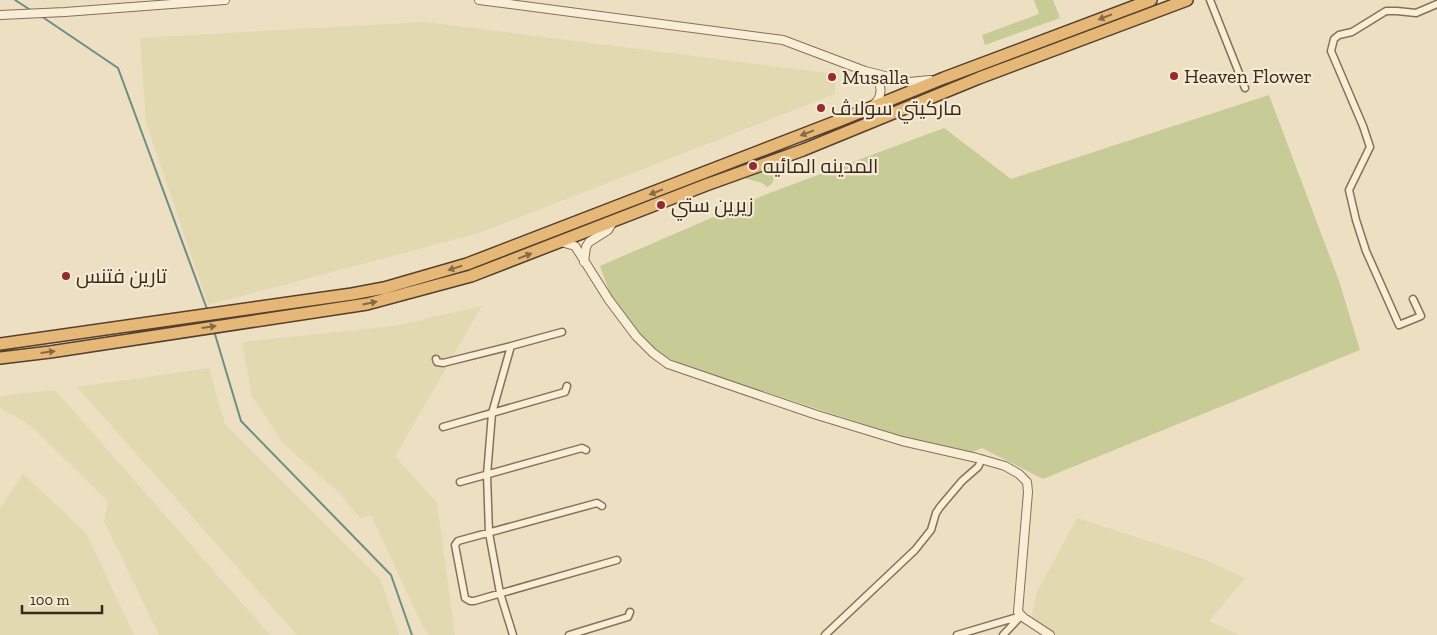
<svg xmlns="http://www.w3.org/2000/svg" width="1437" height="635" font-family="'Zilla Slab',Cairo,serif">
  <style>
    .farmland { fill: #e3d9b0 }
    .green { fill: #c7cb96 }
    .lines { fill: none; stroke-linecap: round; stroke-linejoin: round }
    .stream { stroke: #6c8e84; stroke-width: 2 }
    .minor-casing { stroke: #87705a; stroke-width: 9 }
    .tertiary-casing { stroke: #87705a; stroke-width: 10 }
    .trunk-casing { stroke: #553f2e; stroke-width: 14 }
    .minor { stroke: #f8edd5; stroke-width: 6 }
    .tertiary { stroke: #f8edd5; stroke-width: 8 }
    .trunk { stroke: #e6b877; stroke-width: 11 }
    .oneway { fill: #866946 }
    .poi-dot { fill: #952a2f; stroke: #f5ead2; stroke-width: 2 }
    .labels { text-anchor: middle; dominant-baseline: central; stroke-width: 4.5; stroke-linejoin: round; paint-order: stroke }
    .poi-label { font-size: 20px; fill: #37291e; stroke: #f5ead2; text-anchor: start }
  </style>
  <rect width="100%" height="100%" fill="#eddfc2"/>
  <path class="farmland" d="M425 22 836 74 835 94 479 233 208 305 146 122 140 38Z
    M482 306 395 456 437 503 455 635H429L423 627 371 515 361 519 338 492 283 443 252 396 242 342 394 326Z
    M209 368 225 424 381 580 399 635H297L77 387Z
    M55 390 270 635H159L104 521 108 502 30 425 0 408V396Z
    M23 474 86 533 134 635H0V508Z
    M1077 518 1201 558 1245 578 1209 621 1239 635H1056L1031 619 1037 592Z"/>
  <path class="green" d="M1034 0H1053L1060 18 985 45 982 35 1039 14Z
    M1269 95 1339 281 1360 350 1043 479 982 448 970 453 909 439 683 365 664 356 652 346 632 324 610 294 600 266 767 194 944 128 1011 179Z
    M783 163 777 173 771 185 767 187 762 183 744 178Z"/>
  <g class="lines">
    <path class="stream" d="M15 0 32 11
      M41 16 118 68 207 309
      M214 331 241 421 391 575 412 635"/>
    <g class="minor-casing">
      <path id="minor" d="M1210 0 1245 88
        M1413 299 1421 316 1399 325 1366 251 1356 220 1349 190 1370 147 1363 126 1331 51 1334 39 1339 35 1352 32 1386 11H1397L1416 13 1437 4
        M436 359 437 362 443 363 511 346
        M443 427 565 392 567 386
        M460 482 582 448 586 450
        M602 506 597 503 458 541 455 545 465 598 470 601H474L617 560
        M513 635 500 593 489 533 487 475 492 413 511 346 562 332
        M569 635 628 617 630 612
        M825 635 915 550 931 530 936 513 940 507 962 481 978 467 982 459
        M957 635 1021 616
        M1003 635 1020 617"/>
    </g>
    <g class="tertiary-casing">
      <path id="tertiary" d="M479 0 783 40 865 71 909 82 930 80
        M0 15 65 12 225 0
        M871 74C883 82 884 97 872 106
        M561 242 575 246 609 300 636 336 653 353 668 364 817 415 902 441 977 458 1005 466 1019 474 1027 482 1028 492 1018 612 1024 618 1050 635
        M584 262 586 247 589 242 608 230 613 222"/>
    </g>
    <g class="trunk-casing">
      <path id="trunk" d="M0 344 352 294 384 288 467 264 843 119 944 78 1151 0
        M0 358 50 352 367 304 471 276 706 185 803 150 979 78 1187 0"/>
    </g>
    <use href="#minor" class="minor"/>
    <use href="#tertiary" class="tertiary"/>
    <use href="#trunk" class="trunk"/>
  </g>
  <defs><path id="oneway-solid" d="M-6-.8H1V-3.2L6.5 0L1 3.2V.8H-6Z" transform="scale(1.25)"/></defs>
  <g class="oneway">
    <use href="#oneway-solid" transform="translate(1105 17) rotate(159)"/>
    <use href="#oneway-solid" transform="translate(807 133) rotate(159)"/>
    <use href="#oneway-solid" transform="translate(656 192) rotate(159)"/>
    <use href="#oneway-solid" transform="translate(525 256) rotate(-21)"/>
    <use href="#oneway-solid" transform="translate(455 268) rotate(163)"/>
    <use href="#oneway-solid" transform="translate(370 303) rotate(-12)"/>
    <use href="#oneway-solid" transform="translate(209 327) rotate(-8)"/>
    <use href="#oneway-solid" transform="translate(48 352) rotate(-7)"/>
  </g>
  <g class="poi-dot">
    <circle cx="1174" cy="76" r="5"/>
    <circle cx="832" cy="77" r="5"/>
    <circle cx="821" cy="108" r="5"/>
    <circle cx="753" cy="166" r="5"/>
    <circle cx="661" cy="205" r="5"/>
    <circle cx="66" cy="276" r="5"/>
  </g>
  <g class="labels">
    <g class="poi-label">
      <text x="1184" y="76">Heaven Flower</text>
      <text x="842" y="77">Musalla</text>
      <text x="831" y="108">ماركيتي سولاڤ</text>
      <text x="763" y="166">المدينه المائيه</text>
      <text x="671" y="205">زيرين ستي</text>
      <text x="76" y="276">تارين فتنس</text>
    </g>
  </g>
  <path d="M22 605v8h80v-8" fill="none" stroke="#37291e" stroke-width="2.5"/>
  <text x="30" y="605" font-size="15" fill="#37291e" stroke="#f5ead2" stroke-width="4" paint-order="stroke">100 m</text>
</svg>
